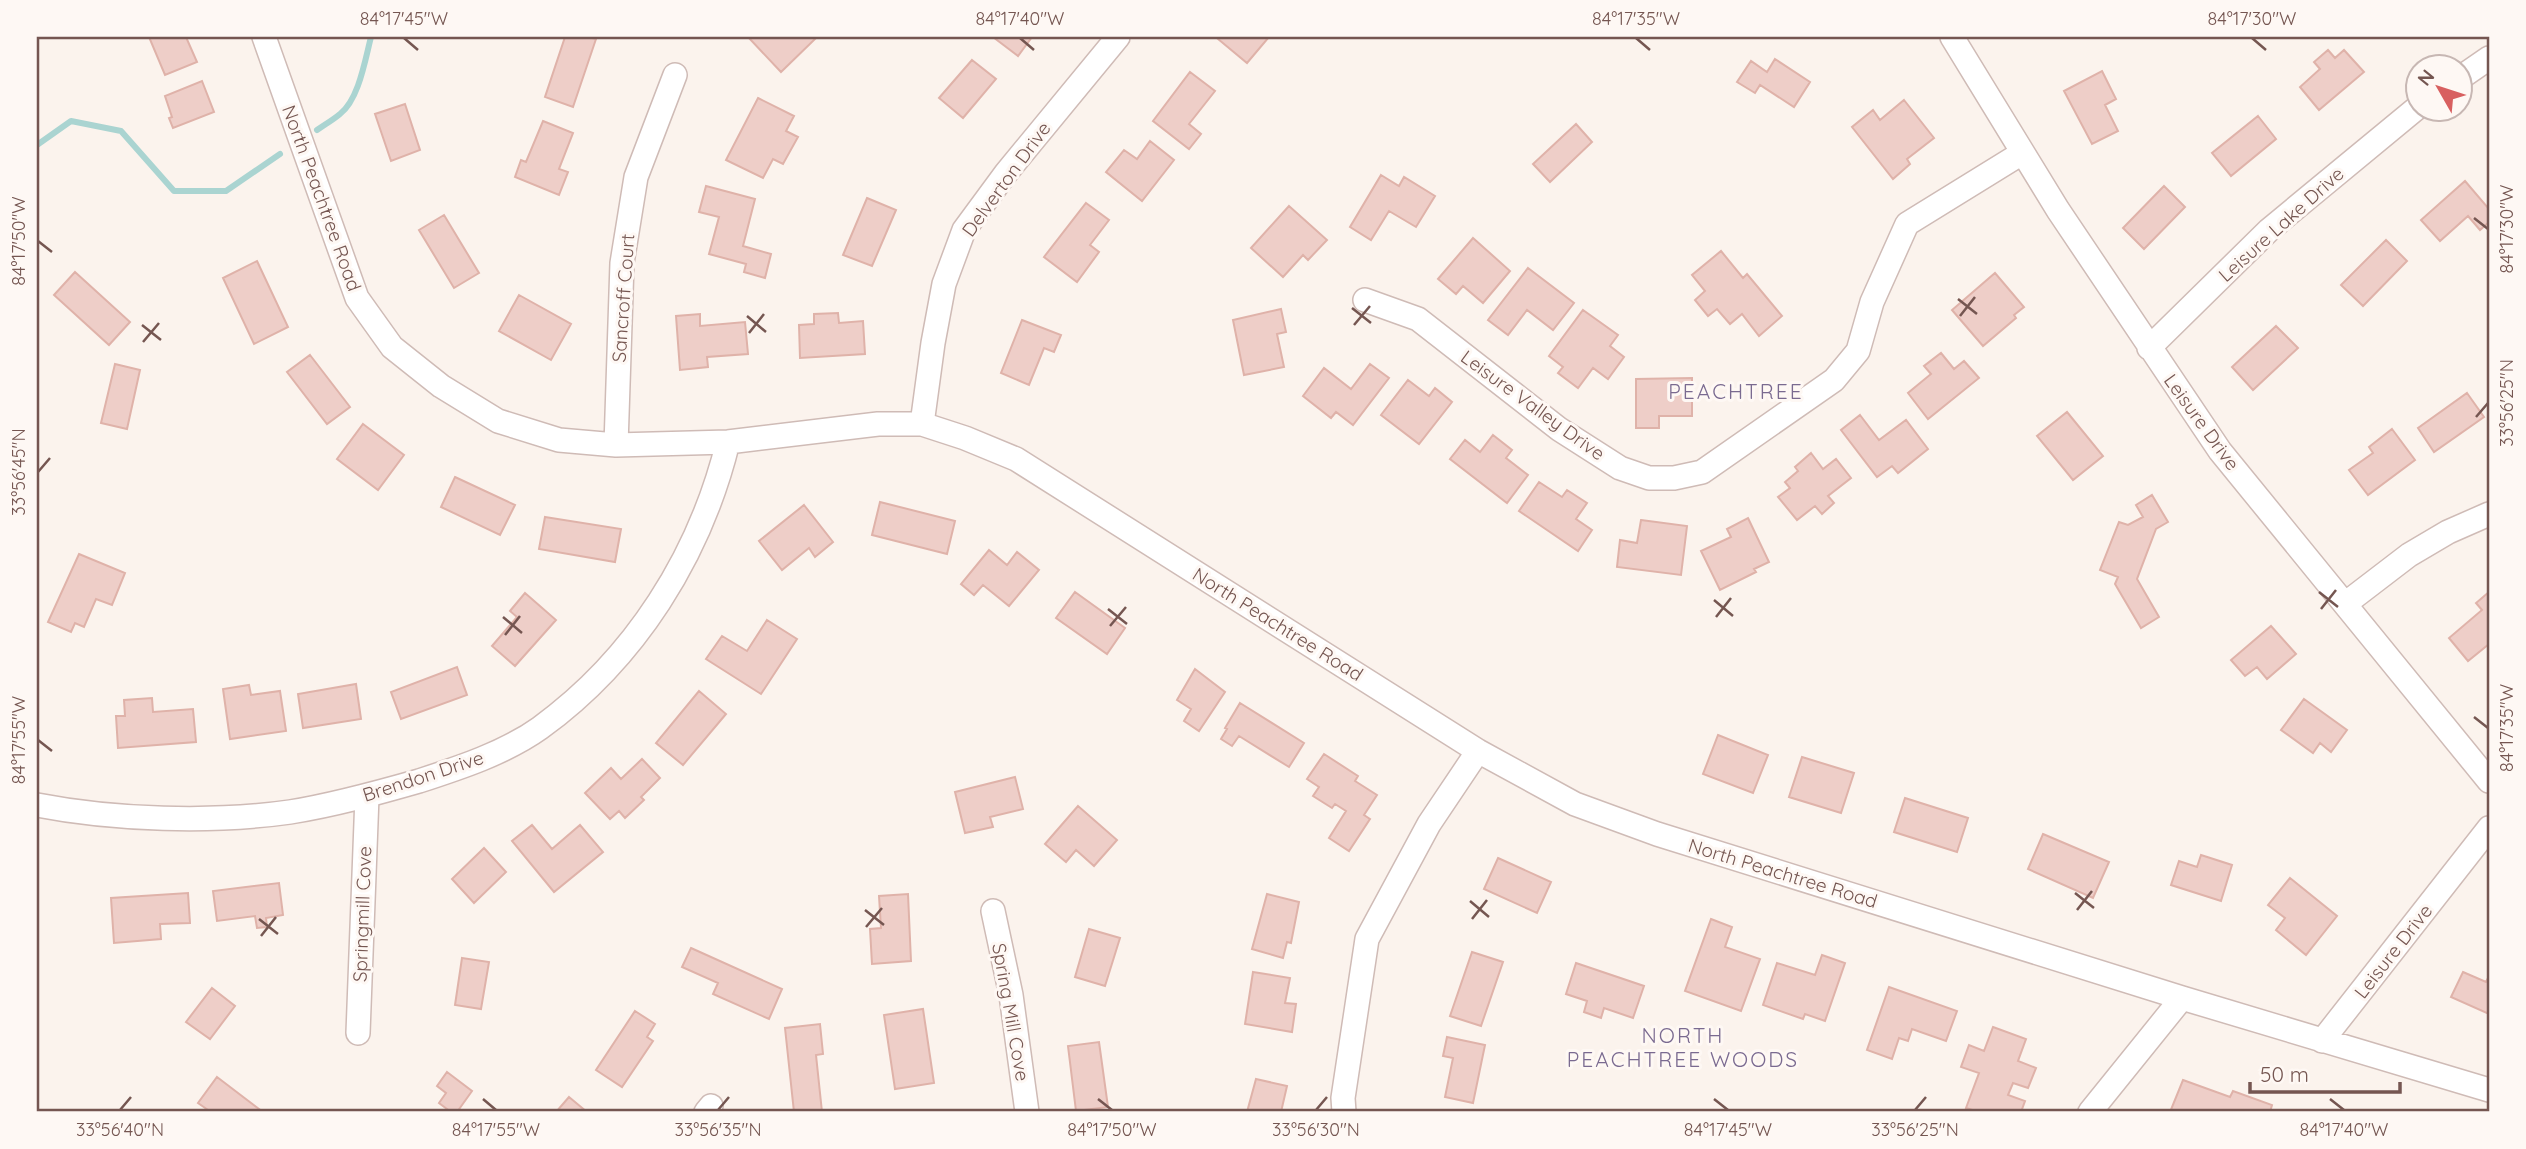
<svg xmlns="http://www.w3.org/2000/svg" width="2526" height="1149" font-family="Quicksand,sans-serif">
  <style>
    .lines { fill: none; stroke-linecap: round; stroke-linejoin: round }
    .stream { stroke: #aad4d1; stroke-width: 6 }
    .building { fill: #eecec8; stroke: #dfb2a9; stroke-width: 2 }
    .street-casing { stroke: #cfbbb6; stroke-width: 26 }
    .street { stroke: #fff; stroke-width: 23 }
    .ticks { fill: none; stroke: #755651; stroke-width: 2.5 }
    .labels { text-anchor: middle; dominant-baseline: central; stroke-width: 6; stroke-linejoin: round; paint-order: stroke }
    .street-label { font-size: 19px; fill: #755651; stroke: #fef8f4 }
    .neighbourhood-label { font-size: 21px; letter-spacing: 2px; fill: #7a6a90; stroke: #fef8f4 }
    .neatline { fill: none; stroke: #755651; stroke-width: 2.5 }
    .ticks-label { font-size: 18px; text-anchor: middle; fill: #755651 }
  </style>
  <rect width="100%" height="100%" fill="#fbf3ed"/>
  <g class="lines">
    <path class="stream" d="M317 130C324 125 333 120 340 114 359 99 365 60 371 37
      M37 145 71 121 121 131 174 191H226L280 154"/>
  </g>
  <path class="building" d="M149 37H186L197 62 165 75Z
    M565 37H589L596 39 573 107 545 97Z
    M748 37H813L815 39 781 72Z
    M993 37H1032L1018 56Z
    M1220 37H1269L1247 63 1218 39Z
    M2328 50 2335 58 2344 50 2364 72 2319 110 2300 87 2320 69 2314 62Z
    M1775 59 1810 82 1794 107 1760 85 1755 93 1737 82 1751 61 1767 72Z
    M972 60 996 79 963 118 939 98Z
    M2102 71 2116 99 2105 105 2118 131 2092 144 2064 91Z
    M1190 72 1215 91 1189 124 1201 134 1189 149 1153 121Z
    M202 81 214 112 173 128 169 118 172 117 165 96Z
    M758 98 794 116 786 131 798 137 783 164 773 159 763 178 726 160Z
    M1904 100 1934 138 1907 159 1910 164 1893 179 1852 127 1873 110 1880 120Z
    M405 104 420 150 391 161 375 114Z
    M2258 116 2276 139 2231 176 2212 153Z
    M543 121 573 133 559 169 568 172 559 195 515 177 521 160 526 162Z
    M1576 124 1592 142 1550 182 1533 164Z
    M1150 141 1174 160 1142 201 1106 172 1124 150 1137 159Z
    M1381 175 1399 186 1404 177 1435 196 1416 227 1389 211 1371 240 1350 227Z
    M2465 181 2489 209V222L2480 230 2468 216 2440 241 2421 220Z
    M706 186 755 199 743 246 771 254 765 278 744 272 746 264 709 254 719 217 699 212Z
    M2164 186 2185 207 2144 249 2123 228Z
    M867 198 896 210 872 266 843 255Z
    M1086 203 1109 220 1090 245 1099 252 1077 282 1044 257Z
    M1289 206 1327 240 1308 260 1303 255 1283 277 1251 248Z
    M444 215 479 273 454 288 419 230Z
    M1473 238 1510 271 1483 303 1463 286 1456 294 1438 279Z
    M2386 240 2407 261 2363 306 2341 285Z
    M1721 251 1743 278 1747 274 1782 316 1759 336 1742 314 1730 324 1717 309 1708 316 1695 300 1705 291 1692 275Z
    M257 261 288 327 254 344 223 278Z
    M1528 268 1574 303 1553 330 1527 310 1508 335 1488 320Z
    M75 272 130 322 109 345 54 295Z
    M1995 273 2024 307 2014 315 2016 318 1983 346 1952 310Z
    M519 295 571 324 551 360 499 331Z
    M1281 309 1286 332 1277 334 1284 367 1244 375 1233 320Z
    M1583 310 1618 335 1610 346 1624 357 1608 379 1593 368 1578 388 1558 373 1563 367 1549 356Z
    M838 313 839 323 863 321 865 354 800 358 799 325 814 324V314Z
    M700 314V326L745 322 748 354 707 357 708 367 680 370 676 316Z
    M1022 320 1061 335 1054 352 1044 348 1029 385 1001 373Z
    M2276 326 2298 348 2253 390 2232 367Z
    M1941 353 1954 369 1964 361 1979 378 1928 419 1908 393 1931 374 1924 366Z
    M310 355 350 407 327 424 287 372Z
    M115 364 140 370 127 429 101 423Z
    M1370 364 1389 378 1353 425 1336 412 1331 418 1303 396 1324 368 1351 389Z
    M1692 378V416H1659V428H1636V379Z
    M1408 380 1429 396 1435 388 1452 402 1419 444 1381 415Z
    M2467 393 2484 417 2434 452 2418 428Z
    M2067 412 2103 456 2073 480 2037 436Z
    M1860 415 1879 440 1906 420 1928 449 1898 473 1892 466 1877 477 1841 430Z
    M363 424 404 455 378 490 337 459Z
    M2392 429 2415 460 2368 495 2349 470 2373 453 2369 447Z
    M1493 435 1512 450 1506 458 1528 475 1507 503 1450 459 1465 440 1480 452Z
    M1811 453 1823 469 1836 459 1851 478 1828 496 1834 503 1822 514 1815 506 1797 520 1778 497 1790 488 1785 482 1798 471 1795 467Z
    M455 477 515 505 500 535 441 507Z
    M1539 482 1562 497 1567 490 1587 503 1576 519 1592 530 1578 551 1519 511Z
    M2152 495 2168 522 2156 529 2137 579 2159 617 2141 628 2115 584 2118 577 2100 570 2119 522 2128 525 2143 517 2136 505Z
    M880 502 955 521 947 554 872 535Z
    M804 505 833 542 815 557 809 548 782 570 759 541Z
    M545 517 621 529 615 562 539 549Z
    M1748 518 1769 562 1754 569 1756 572 1720 590 1701 551 1731 537 1727 529Z
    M1641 520 1687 526 1681 575 1617 567 1620 540 1637 543Z
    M989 550 1007 565 1017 552 1039 570 1009 606 983 585 974 595 961 584Z
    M79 554 125 573 112 605 96 599 84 627 75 623 71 632 48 622Z
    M1075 592 1125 628 1107 654 1056 618Z
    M2489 592V644L2468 661 2449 638 2482 610 2476 603Z
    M525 593 556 620 515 666 492 646 517 617 510 611Z
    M767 620 797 639 761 694 706 659 722 636 747 651Z
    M2271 626 2296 654 2267 679 2257 667 2245 676 2231 660Z
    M457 667 467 695 401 719 391 692Z
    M1195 669 1225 692 1199 731 1184 721 1191 709 1177 700Z
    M356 684 361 719 303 728 298 694Z
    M249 685 251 695 280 691 286 731 230 739 223 689Z
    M699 691 726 714 683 765 656 743Z
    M152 698 153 712 193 709 196 742 118 748 116 716H125L124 700Z
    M2304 699 2347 730 2331 752 2320 743 2313 753 2281 730Z
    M1240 703 1304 743 1289 767 1239 736 1232 746 1221 739 1227 729 1225 728Z
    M1718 735 1768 755 1753 793 1703 774Z
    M1324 754 1358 776 1355 781 1377 795 1364 815 1370 819 1349 851 1329 838 1346 811 1335 804 1332 808 1313 796 1319 787 1307 779Z
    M1802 757 1854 773 1841 813 1789 797Z
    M642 759 660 778 641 797 644 800 625 818 619 811 610 819 585 793 611 768 621 779Z
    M1015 777 1023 809 990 817 993 827 965 833 955 792Z
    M1905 798 1968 818 1957 852 1894 832Z
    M1078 806 1117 840 1094 866 1076 850 1066 862 1045 844Z
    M532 825 552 849 580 825 603 852 554 892 512 841Z
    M2043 834 2109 862 2093 898 2028 869Z
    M484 848 506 872 474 903 452 879Z
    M2201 855 2232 865 2221 901 2171 885 2179 861 2197 867Z
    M1498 858 1551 882 1537 913 1484 889Z
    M2290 878 2337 916 2306 955 2276 930 2285 918 2268 905Z
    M279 883 283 915 266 918 267 927 257 928 255 916 217 921 213 891Z
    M188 893 190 923 160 924 161 939 114 943 111 898Z
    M908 894 911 961 872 964 870 929 881 928 879 896Z
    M1267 894 1299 902 1291 943 1287 942 1283 958 1252 949Z
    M1711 919 1732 927 1725 947 1760 959 1741 1011 1685 991Z
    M1089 929 1120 938 1105 986 1075 977Z
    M691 948 782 989 769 1019 713 994 718 983 682 967Z
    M1472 952 1503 962 1481 1026 1450 1016Z
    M1822 955 1845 963 1825 1021 1805 1014 1803 1019 1763 1005 1777 963 1815 975Z
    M462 958 489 962 481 1009 455 1005Z
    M1576 963 1644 986 1633 1018 1604 1008 1601 1018 1584 1012 1587 1001 1566 994Z
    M1253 972 1290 978 1285 1003 1296 1004 1292 1032 1245 1024Z
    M2463 972 2486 982 2489 976V1014L2451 997Z
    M1889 987 1957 1011 1946 1041 1912 1029 1908 1041 1899 1038 1892 1059 1867 1050Z
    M212 988 235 1006 210 1039 186 1022Z
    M923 1009 934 1083 895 1089 884 1015Z
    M635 1011 655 1024 647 1037 653 1041 622 1087 596 1070Z
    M820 1024 823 1054 816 1055 822 1112H794L785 1028Z
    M1993 1027 2026 1039 2018 1061 2036 1068 2028 1088 2013 1083 2008 1095 2025 1101 2021 1112H1979L1966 1108 1979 1073 1961 1067 1969 1045 1984 1051Z
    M1447 1037 1485 1045 1473 1103 1445 1097 1453 1058 1443 1056Z
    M1099 1042 1108 1107 1076 1111 1068 1046Z
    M447 1072 472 1091 457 1112H451L439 1103 446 1093 437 1086Z
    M217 1077 263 1112H211L198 1103Z
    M1256 1079 1287 1086 1281 1112H1247Z
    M2183 1080 2230 1097 2233 1091 2272 1105 2270 1112H2170Z
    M569 1097 587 1112H556Z"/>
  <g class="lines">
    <g class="street-casing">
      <path id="street" d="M264 37 357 298 392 347 441 386 498 421 559 440 616 445 728 442 878 424H922L965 438 1016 459 1478 751 1575 804 1657 834 2182 998 2489 1090
        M1952 37 2058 210 2220 451 2489 781
        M2460 78 2489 58
        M1365 300 1418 319 1559 429 1620 468 1649 478H1674L1702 472 1834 380 1858 351 1872 302 1907 224 2022 153
        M2149 348 2269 230 2418 107
        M922 424 933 343 944 284 964 230 1006 173 1118 37
        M616 445 622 263 636 177 675 75
        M2345 604 2409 555 2448 532 2489 514
        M37 805C114 820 213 823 290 812 334 805 377 793 419 781 459 768 505 753 540 728 635 659 700 556 728 442
        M993 911 1011 995 1027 1112
        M358 1033 367 796
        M2322 1041 2489 828
        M706 1112 711 1106
        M1344 1112 1343 1098 1367 939 1429 824 1478 751
        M2090 1112 2182 998"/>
    </g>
    <use href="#street" class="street"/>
  </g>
  <path class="ticks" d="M404 38 418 50M1020 38 1034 50M1636 38 1650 50M2252 38 2266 50M2474 218 2488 229M38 241 52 252M1958 299 1977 314M1352 308 1371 323M747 316 766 332M1960 316 1975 297M142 325 161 340M1354 325 1370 306M749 333 764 314M143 342 159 323M2476 417 2488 403M38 472 50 458M2319 592 2338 607M1714 600 1733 616M1108 609 1127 624M2321 609 2336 590M503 617 522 633M1716 617 1731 598M1110 626 1126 607M505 635 520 616M2474 717 2488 728M38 740 52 751M2075 893 2094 908M1470 901 1489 917M865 910 884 925M2077 910 2092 891M259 919 278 934M1472 919 1487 900M866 927 882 908M261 936 276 917M483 1099 496 1110M1098 1099 1112 1110M1714 1099 1728 1110M2330 1099 2344 1110M120 1110 131 1097M718 1110 729 1097M1316 1110 1327 1097M1915 1110 1926 1097"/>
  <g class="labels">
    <g class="street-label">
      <text transform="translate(1006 179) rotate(-54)">Delverton Drive</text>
      <text transform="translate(322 198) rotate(70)">North Peachtree Road</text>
      <text transform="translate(2281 224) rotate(-42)">Leisure Lake Drive</text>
      <text transform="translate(623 298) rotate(-86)">Sancroff Court</text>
      <text transform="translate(1533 405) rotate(36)">Leisure Valley Drive</text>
      <text transform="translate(2202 422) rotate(54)">Leisure Drive</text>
      <text transform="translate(1278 624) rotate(32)">North Peachtree Road</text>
      <text transform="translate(423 776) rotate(-18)">Brendon Drive</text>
      <text transform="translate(1783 873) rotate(17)">North Peachtree Road</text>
      <text transform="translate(362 914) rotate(-88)">Springmill Cove</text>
      <text transform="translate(2393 951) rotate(-52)">Leisure Drive</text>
      <text transform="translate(1011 1012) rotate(80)">Spring Mill Cove</text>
    </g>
    <g class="neighbourhood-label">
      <text x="1736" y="391">PEACHTREE</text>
      <text x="1683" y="1035">NORTH<tspan x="1683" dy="24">PEACHTREE WOODS</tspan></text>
    </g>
  </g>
  <rect width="2526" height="1149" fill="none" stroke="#fef8f4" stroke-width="77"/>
  <g transform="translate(2439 88) rotate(309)"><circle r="33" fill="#fef8f4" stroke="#c7b7b3" stroke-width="2"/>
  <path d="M0-5L12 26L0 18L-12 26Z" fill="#d86060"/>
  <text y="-10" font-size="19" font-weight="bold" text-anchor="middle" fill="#755651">N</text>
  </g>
  <path d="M2250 1082v10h150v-10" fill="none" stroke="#755651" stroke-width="3.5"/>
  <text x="2260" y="1082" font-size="21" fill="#755651" stroke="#fef8f4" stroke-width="5" paint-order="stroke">50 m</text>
  <rect x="38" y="38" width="2450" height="1072" class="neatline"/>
  <g class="ticks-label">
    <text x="404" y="25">84°17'45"W</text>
    <text x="1020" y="25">84°17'40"W</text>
    <text x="1636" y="25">84°17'35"W</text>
    <text x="2252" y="25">84°17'30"W</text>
    <text transform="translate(2507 229) rotate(-90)" y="6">84°17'30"W</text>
    <text transform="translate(19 241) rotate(-90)" y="6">84°17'50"W</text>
    <text transform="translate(2507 403) rotate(-90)" y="6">33°56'25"N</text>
    <text transform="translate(19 472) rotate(-90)" y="6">33°56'45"N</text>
    <text transform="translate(2507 728) rotate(-90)" y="6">84°17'35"W</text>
    <text transform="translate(19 740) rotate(-90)" y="6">84°17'55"W</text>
    <text x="120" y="1136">33°56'40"N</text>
    <text x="496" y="1136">84°17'55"W</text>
    <text x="718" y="1136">33°56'35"N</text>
    <text x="1112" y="1136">84°17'50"W</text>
    <text x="1316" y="1136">33°56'30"N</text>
    <text x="1728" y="1136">84°17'45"W</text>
    <text x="1915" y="1136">33°56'25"N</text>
    <text x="2344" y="1136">84°17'40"W</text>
  </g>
</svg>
